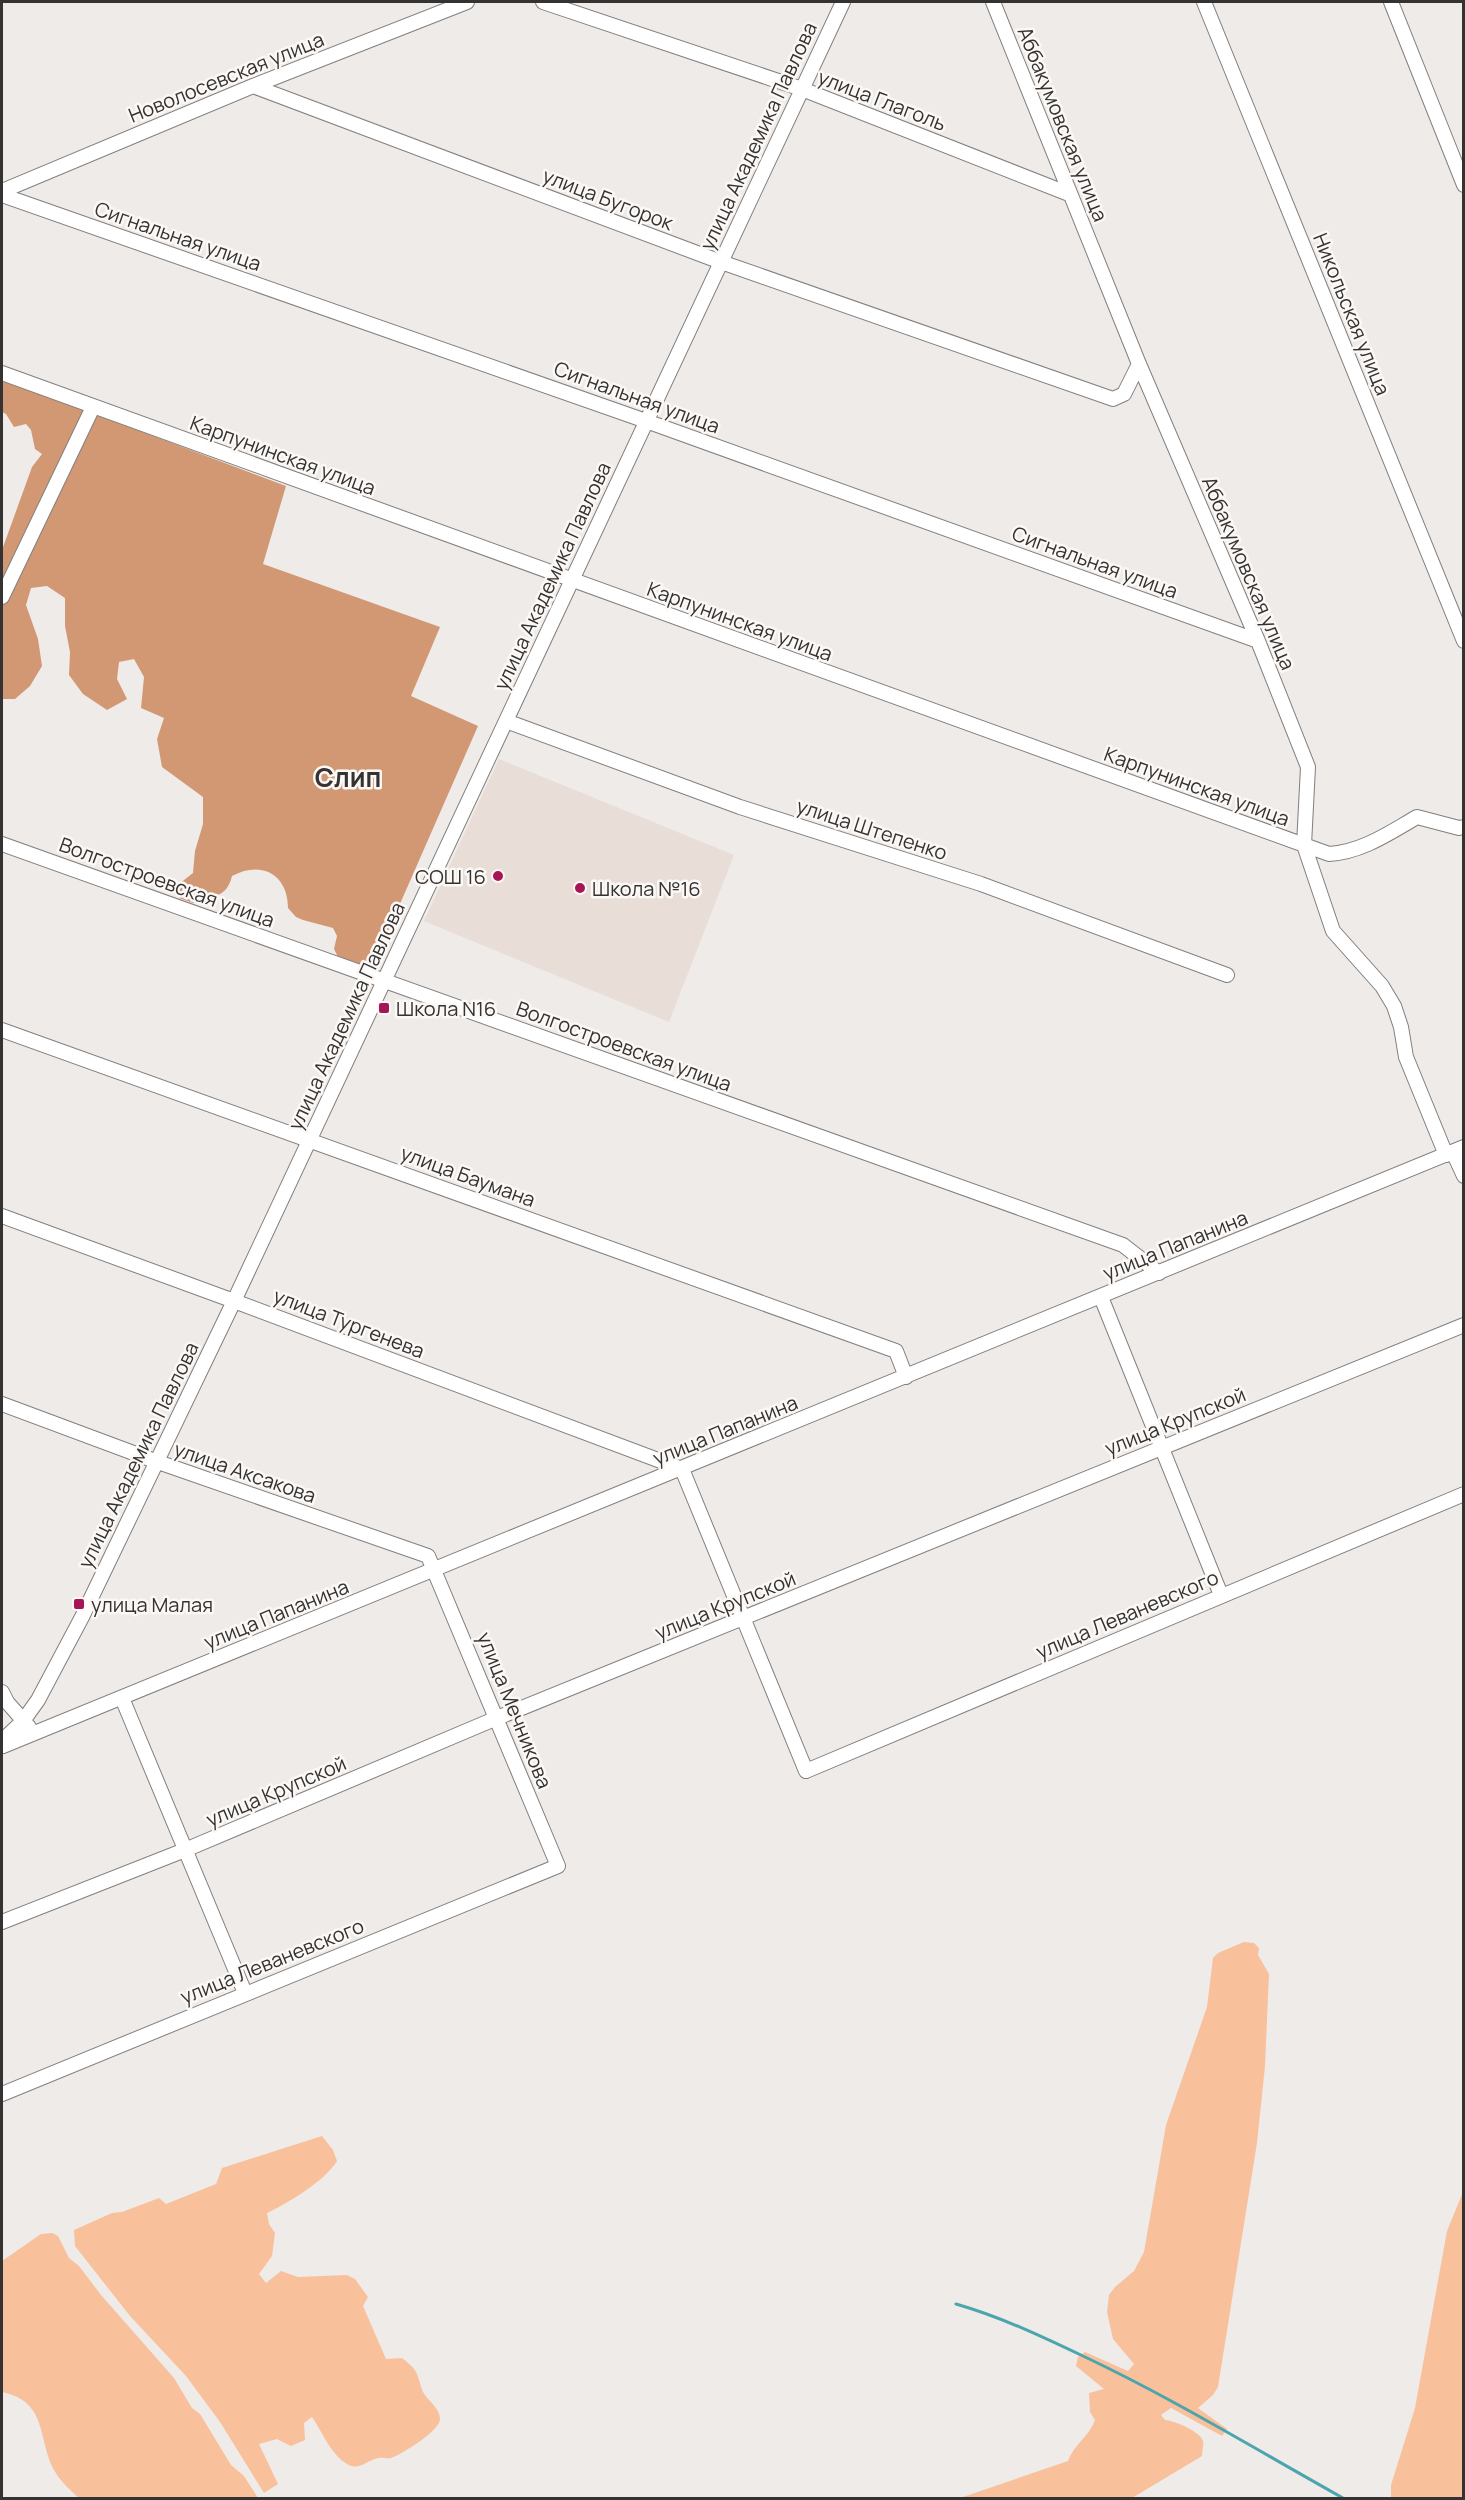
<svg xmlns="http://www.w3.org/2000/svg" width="1465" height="2500" font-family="Manrope,sans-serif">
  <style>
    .built { fill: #e8ddd7 }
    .green { fill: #f9c09c }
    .forest { fill: #d29874 }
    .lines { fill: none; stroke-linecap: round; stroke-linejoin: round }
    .stream { stroke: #4ca5ad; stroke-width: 3 }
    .minor-casing { stroke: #827f7d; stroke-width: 16 }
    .minor { stroke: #fff; stroke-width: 14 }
    .poi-dot { fill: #a61656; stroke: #fbf8f6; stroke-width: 2 }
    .labels { text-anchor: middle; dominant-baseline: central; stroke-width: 5; stroke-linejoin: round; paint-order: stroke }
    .street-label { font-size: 20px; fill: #343332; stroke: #fbf8f6 }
    .poi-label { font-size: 20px; fill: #343332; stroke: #fbf8f6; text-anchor: start }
    .district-label { font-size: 26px; font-weight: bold; fill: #343332; stroke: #fbf8f6 }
  </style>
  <rect width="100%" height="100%" fill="#eeebe9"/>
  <path class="built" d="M499 759 734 855 669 1022 424 921Z"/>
  <path class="green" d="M1244 1942 1254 1943 1259 1948 1258 1955 1269 1974 1265 2066 1257 2143 1218 2387 1213 2395 1198 2408 1227 2429 1222 2436 1171 2408 1161 2415 1165 2420C1175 2421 1200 2431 1203 2441 1204 2445 1202 2451 1202 2456L1132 2498H960L1068 2461C1074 2444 1089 2437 1095 2420L1090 2412 1089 2393 1104 2389 1076 2366 1078 2357 1085 2352 1128 2371 1134 2364 1113 2339 1107 2312 1109 2295 1115 2287 1134 2271 1144 2252 1166 2125 1207 2007 1213 1958 1218 1953Z
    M322 2136 333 2150 337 2161C325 2181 288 2203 267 2213L269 2224 275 2233 272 2256 259 2274 266 2283 281 2271 298 2277 347 2275 355 2279 368 2297 363 2306 386 2359 402 2358C406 2361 412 2366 415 2370 419 2377 420 2385 423 2392 428 2401 440 2408 440 2419 440 2431 402 2454 391 2458 386 2459 382 2457 378 2458 365 2461 358 2473 344 2462 330 2452 321 2430 312 2417L304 2423 305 2440 291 2446 277 2439 259 2444 278 2484 264 2493 220 2422 186 2376 130 2316 75 2246 74 2230 112 2213 122 2212 159 2198 166 2204 216 2184 222 2168Z
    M1463 2192V2498H1391V2485L1415 2408 1447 2231Z
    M52 2233 58 2236 69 2258 79 2266 101 2295 174 2378 192 2408 200 2414 231 2465 244 2476 258 2498H79C70 2490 60 2481 54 2470 37 2437 48 2402 2 2392V2261L41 2234Z"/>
  <path class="forest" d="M2 379 286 486 263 564 440 627 411 696 478 726 371 970 338 957 334 949 337 936 333 928 303 920 296 917 288 908C288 874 261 860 232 876 226 900 211 895 193 903L179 898 174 888 193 873 195 851 203 824V797L162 767 157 739 164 718 141 708 144 677 134 659 119 662 117 679 127 699 107 710 83 694 69 675 70 652 65 626V598L47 586 31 588 26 605 38 639 42 666 30 686 15 699H2V550L32 467 42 454 35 449 31 430 26 424 14 427 6 414 2 412Z"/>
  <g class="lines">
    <path class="stream" d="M956 2304C1001 2317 1041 2336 1083 2356 1172 2398 1257 2450 1343 2498"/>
    <g class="minor-casing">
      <path id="minor" d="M543 2 802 89 1069 194
        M993 2 1139 364 1258 641 1308 767 1304 845 1333 931 1382 986 1394 1006 1401 1027 1406 1057 1446 1155
        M1204 2 1464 641
        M1391 2 1464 185
        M253 86 721 262 1113 399 1124 394 1139 364
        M2 191 253 86 467 2
        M2 195 646 421 1258 641
        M2 373 1329 854C1362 852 1389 833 1417 817L1459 828 1464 827
        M2 597 93 407
        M506 721 740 807 981 884 1227 975
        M2 844 1123 1245 1159 1273
        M2 1030 896 1351 906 1377
        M1453 1152 1464 1176
        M2 1216 234 1301 682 1469 806 1771 1464 1494
        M1101 1297 1221 1595
        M2 1404 155 1461 428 1556 558 1866 2 2094
        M2 1692 7 1702 29 1727
        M122 1698 245 1993
        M2 1741 23 1721 38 1700 82 1617 234 1301 843 2
        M3 1746 1464 1147
        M2 1922 185 1850 497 1718 1464 1325"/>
    </g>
    <use href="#minor" class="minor"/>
  </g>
  <g class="poi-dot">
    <circle cx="498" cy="876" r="6"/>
    <circle cx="580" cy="888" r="6"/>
    <rect x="378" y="1002" width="12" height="12" rx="3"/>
    <rect x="73" y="1598" width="12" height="12" rx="3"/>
  </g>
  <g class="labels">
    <g class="street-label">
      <text transform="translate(226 77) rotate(-22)">Новолосевская улица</text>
      <text transform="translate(882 100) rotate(21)">улица Глаголь</text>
      <text transform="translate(1063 124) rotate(68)">Аббакумовская улица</text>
      <text transform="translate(758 136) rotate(-65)">улица Академика Павлова</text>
      <text transform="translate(608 199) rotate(21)">улица Бугорок</text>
      <text transform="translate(178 236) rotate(19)">Сигнальная улица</text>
      <text transform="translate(1352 314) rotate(68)">Никольская улица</text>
      <text transform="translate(637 397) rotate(20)">Сигнальная улица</text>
      <text transform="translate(283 455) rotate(20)">Карпунинская улица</text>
      <text transform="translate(1095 562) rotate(20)">Сигнальная улица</text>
      <text transform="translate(1249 573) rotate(67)">Аббакумовская улица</text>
      <text transform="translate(552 576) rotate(-65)">улица Академика Павлова</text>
      <text transform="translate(740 621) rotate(20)">Карпунинская улица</text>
      <text transform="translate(1197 786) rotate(20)">Карпунинская улица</text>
      <text transform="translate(872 829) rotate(18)">улица Штепенко</text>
      <text transform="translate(167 882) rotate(20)">Волгостроевская улица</text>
      <text transform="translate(346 1016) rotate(-65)">улица Академика Павлова</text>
      <text transform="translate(624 1046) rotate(20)">Волгостроевская улица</text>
      <text transform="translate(468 1176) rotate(20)">улица Баумана</text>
      <text transform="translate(1175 1245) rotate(-22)">улица Папанина</text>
      <text transform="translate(349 1323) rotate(21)">улица Тургенева</text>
      <text transform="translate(1175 1421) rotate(-22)">улица Крупской</text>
      <text transform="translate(725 1430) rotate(-22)">улица Папанина</text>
      <text transform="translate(138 1455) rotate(-64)">улица Академика Павлова</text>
      <text transform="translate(245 1472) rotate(19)">улица Аксакова</text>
      <text transform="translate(725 1605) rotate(-22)">улица Крупской</text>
      <text transform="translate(276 1614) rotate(-22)">улица Папанина</text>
      <text transform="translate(1127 1614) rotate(-23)">улица Леваневского</text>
      <text transform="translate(515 1710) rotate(68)">улица Мечникова</text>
      <text transform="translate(276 1791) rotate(-23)">улица Крупской</text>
      <text transform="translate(272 1961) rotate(-22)">улица Леваневского</text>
    </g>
    <g class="poi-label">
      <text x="486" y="876" text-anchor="end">СОШ 16</text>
      <text x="592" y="888">Школа №16</text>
      <text x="396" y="1008">Школа N16</text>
      <text x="91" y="1604">улица Малая</text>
    </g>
    <g class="district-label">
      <text x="348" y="777">Слип</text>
    </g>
  </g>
  <rect width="1465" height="2500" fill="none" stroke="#343332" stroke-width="6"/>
</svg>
